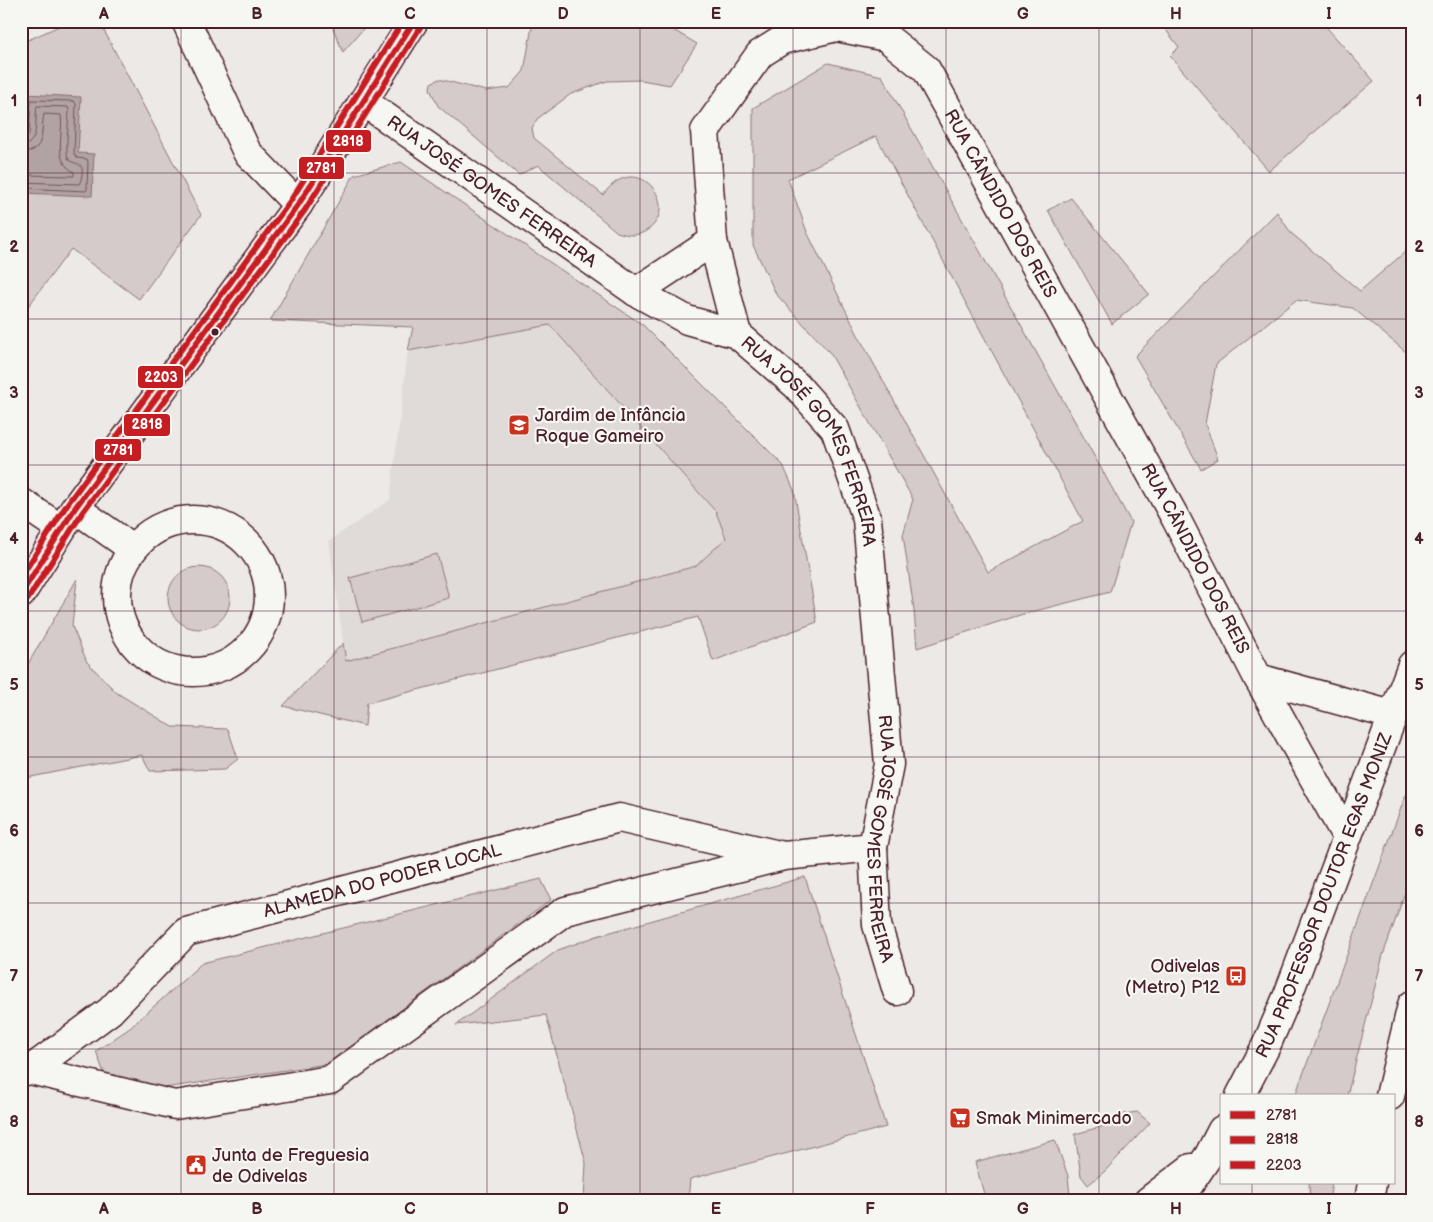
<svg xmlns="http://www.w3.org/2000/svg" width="1433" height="1222" font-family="'Balsamiq Sans',sans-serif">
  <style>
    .built { fill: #e0dad8 }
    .green { fill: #d4cbca; stroke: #8f757a; fill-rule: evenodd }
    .water { fill: #b1a2a3; stroke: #886e73 }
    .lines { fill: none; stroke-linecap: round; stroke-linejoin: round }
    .shore { stroke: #73535b; stroke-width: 1 }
    .minor-casing { stroke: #4a1f2b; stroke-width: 31 }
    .trunk-casing { stroke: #4a1f2b; stroke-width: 31 }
    .minor { stroke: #f6f6f2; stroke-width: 28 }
    .trunk { stroke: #f6f6f2; stroke-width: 28 }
    .bus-1-casing { stroke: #f6f6f2; stroke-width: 10 }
    .bus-2-casing { stroke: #f6f6f2; stroke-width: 10 }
    .bus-3-casing { stroke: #f6f6f2; stroke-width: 10 }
    .bus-1 { stroke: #c61d23; stroke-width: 6 }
    .bus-2 { stroke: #c61d23; stroke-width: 6 }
    .bus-3 { stroke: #c61d23; stroke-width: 6 }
    .grid { fill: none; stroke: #4a1f2b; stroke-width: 1; stroke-opacity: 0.55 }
    .bus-dot { fill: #4a1f2b; stroke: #f6f6f2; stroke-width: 2 }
    .labels { text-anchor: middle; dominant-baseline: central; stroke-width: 4.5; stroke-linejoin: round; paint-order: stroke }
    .street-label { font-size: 18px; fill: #4a1f2b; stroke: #f6f6f2 }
    .poi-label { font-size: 18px; fill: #4a1f2b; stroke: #f6f6f2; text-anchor: start }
    .line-badge { stroke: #f6f6f2; stroke-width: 2 }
    .badge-label { font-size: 14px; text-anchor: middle; font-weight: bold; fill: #fff }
    .neatline { fill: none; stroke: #4a1f2b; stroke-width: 2 }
    .grid-label { font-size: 16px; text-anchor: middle; font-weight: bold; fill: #4a1f2b }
  </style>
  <rect width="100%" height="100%" fill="#ece9e6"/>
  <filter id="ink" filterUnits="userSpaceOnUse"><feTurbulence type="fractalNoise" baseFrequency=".02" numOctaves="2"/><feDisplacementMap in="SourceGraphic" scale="10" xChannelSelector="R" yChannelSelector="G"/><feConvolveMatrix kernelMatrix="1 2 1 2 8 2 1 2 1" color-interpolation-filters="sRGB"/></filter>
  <g filter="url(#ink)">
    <path class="built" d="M550 325 716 512 726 538 696 566 346 661 329 541 390 500 408 351Z"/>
    <path class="green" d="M70 21H99L201 215 139 299 71 249 21 316V30L26 41Z
      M330 21H370L343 52Z
      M533 21H658L697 44 670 85 641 80 607 81 571 94 537 119 532 128 534 138 603 195C637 148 681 205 649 229 638 237 629 236 617 232L538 165 519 175 438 106 430 89 431 83 439 79 486 91 509 88 524 71Z
      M1159 21H1321L1374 81 1269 171 1170 56 1179 47Z
      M828 63 882 76 1131 522 1110 592 1023 614 917 648 914 610 903 535 913 499 830 353 776 294 753 245V108ZM876 136 1083 521 988 572 858 335 807 232 788 179Z
      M401 162 643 325 783 465 794 490 817 622 713 661 698 617 367 703 365 726 283 706 343 643 346 661 696 566 726 538 716 512 550 325 408 351 413 327 270 321 354 175Z
      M1071 198 1149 294 1112 324 1048 210Z
      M1277 212 1291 233 1360 291 1412 246V357L1353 308 1296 300 1216 364 1205 424 1218 459 1201 469 1135 356Z
      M437 554 449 598 362 622 350 578Z
      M168 598a31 31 0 1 1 62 0a31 31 0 1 1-62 0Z
      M77 579 72 626 87 662 117 693 173 727 228 729 238 759 225 769 150 771 142 755 21 779V683L28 664Z
      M1412 778V873L1383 955 1347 1096H1295Z
      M805 877 886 1127 690 1179 688 1201H584L586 1163 546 1015 456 1025 558 950 597 936Z
      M541 879 551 900 327 1064 164 1088 104 1073 96 1051 130 1028 202 963Z
      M1137 1112 1150 1123 1105 1171 1088 1185 1081 1176 1075 1134 1118 1122 1124 1114Z
      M1055 1140 1068 1176 1070 1196 1065 1201H986L975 1162Z
      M1309 1183H1332L1329 1201H1310Z"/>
    <path class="water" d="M26 94 81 97 78 153 94 154 92 196 21 193Z"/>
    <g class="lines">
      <path class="shore" d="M21 139H26L29 135 31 100 74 101 76 104 74 154 77 158 87 159 88 162 87 189 86 191 21 188
        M21 146C41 144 34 120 37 106L68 107 69 110C69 120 65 150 68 158 71 164 78 162 81 166 84 169 81 182 79 184L21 182
        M21 153C47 152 40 131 44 114L61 115C64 136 52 160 74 172V176L21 175"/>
      <g class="minor-casing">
        <g id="minor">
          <path d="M186 21 247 152 298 205"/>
          <path id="s1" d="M364 102 636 292 687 320 737 334 796 385 835 429 867 519 889 764 873 847 877 925 897 991"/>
          <path d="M713 241 737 334"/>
          <path id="s2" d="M636 292 713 241 705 131 760 54 782 40 837 27 886 37 926 69 1176 519 1258 678 1346 836"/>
          <path d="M21 502 61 529"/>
          <path d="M75 508 133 549"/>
          <circle cx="193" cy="596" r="76"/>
          <path d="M21 594 75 508 298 205 414 21"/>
          <path d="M1258 678 1392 715"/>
          <path id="s3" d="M30 1070 110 1011 186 932 619 818 779 855"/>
          <path d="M21 1072 30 1070 175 1105 330 1080 565 911 784 856 873 847"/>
          <path id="s4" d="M1240 1096 1266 1046 1288 995 1412 665"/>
          <path d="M1148 1201 1191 1168"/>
          <path d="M1178 1201 1209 1155 1222 1130"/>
        </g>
      </g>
      <g class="trunk-casing">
        <path id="trunk" d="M1390 1096 1412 1005
          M1369 1201 1372 1183"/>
      </g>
      <use href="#minor" class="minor"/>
      <use href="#trunk" class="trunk"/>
      <g class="bus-1-casing">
        <path id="bus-1" d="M21 594 75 508 298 205 414 21"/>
      </g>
      <g class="bus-2-casing">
        <path id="bus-2" d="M28 599 82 513 305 210 421 26"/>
      </g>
      <g class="bus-3-casing">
        <path id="bus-3" d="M21 577 68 503 291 200 403 21"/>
      </g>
      <use href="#bus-1" class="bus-1"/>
      <use href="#bus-2" class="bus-2"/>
      <use href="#bus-3" class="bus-3"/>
    </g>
  </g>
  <path class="grid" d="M181 21V1201M334 21V1201M487 21V1201M640 21V1201M793 21V1201M946 21V1201M1099 21V1201M1252 21V1096M21 173H1412M21 319H1412M21 465H1412M21 611H1412M21 757H1412M21 903H1412M21 1049H1412M1252 1183V1201"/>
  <defs>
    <g id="school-square" transform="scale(1.125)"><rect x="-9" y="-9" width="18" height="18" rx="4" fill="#c8321e" stroke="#f6f6f2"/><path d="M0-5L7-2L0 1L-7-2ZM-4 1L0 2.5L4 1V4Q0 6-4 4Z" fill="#fff"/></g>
    <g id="bus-square" transform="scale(1.125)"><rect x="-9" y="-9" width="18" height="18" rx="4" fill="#c8321e" stroke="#f6f6f2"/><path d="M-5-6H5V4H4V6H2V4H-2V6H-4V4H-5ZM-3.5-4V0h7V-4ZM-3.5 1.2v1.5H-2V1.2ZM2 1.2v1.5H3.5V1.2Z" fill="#fff"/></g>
    <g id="supermarket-square" transform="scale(1.125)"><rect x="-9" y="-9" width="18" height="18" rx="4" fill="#c8321e" stroke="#f6f6f2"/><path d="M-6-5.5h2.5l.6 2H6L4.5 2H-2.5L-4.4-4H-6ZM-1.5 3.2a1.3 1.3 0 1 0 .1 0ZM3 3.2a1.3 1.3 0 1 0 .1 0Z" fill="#fff"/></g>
    <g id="civic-square" transform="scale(1.125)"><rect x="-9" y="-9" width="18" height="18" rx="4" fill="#c8321e" stroke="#f6f6f2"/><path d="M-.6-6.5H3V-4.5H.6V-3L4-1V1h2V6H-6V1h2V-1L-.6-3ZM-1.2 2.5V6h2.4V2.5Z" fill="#fff"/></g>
  </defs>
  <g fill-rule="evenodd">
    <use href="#school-square" x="519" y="425"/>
    <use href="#bus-square" x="1236" y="976"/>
    <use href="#supermarket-square" x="960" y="1118"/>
    <use href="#civic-square" x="196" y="1165"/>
  </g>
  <circle class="bus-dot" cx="215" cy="332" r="4.5"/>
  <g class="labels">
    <g class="street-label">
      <text stroke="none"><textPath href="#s1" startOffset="156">RUA JOSÉ GOMES FERREIRA</textPath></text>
      <text stroke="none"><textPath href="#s2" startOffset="635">RUA CÂNDIDO DOS REIS</textPath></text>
      <text stroke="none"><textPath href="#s1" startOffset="576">RUA JOSÉ GOMES FERREIRA</textPath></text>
      <text stroke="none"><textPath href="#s2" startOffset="1040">RUA CÂNDIDO DOS REIS</textPath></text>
      <text stroke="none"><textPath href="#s1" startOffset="996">RUA JOSÉ GOMES FERREIRA</textPath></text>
      <text stroke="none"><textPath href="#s3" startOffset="412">ALAMEDA DO PODER LOCAL</textPath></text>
      <text stroke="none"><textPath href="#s4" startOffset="218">RUA PROFESSOR DOUTOR EGAS MONIZ</textPath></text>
    </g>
    <g class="poi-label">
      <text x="535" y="415">Jardim de Infância<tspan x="535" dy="21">Roque Gameiro</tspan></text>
      <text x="1220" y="966" text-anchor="end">Odivelas<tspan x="1220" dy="21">(Metro) P12</tspan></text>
      <text x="976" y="1118">Smak Minimercado</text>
      <text x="212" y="1155">Junta de Freguesia<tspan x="212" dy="21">de Odivelas</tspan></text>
    </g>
  </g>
  <g class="line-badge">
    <rect x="325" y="129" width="47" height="24" rx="5" fill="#c61d23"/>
    <rect x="298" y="156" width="47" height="24" rx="5" fill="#c61d23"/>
    <rect x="137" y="365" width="47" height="24" rx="5" fill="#c61d23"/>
    <rect x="123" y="413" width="48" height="24" rx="5" fill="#c61d23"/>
    <rect x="94" y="438" width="48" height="24" rx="5" fill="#c61d23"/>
  </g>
  <g class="badge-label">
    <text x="348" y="146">2818</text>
    <text x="321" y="173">2781</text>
    <text x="161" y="382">2203</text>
    <text x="147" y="429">2818</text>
    <text x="118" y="455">2781</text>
  </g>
  <rect width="1433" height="1222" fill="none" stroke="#f6f6f2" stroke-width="55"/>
  <rect x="1220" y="1094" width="175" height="90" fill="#f6f6f2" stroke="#b1a0a2"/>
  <rect x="1230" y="1111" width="25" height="8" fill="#c61d23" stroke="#b1a0a2"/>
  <text x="1266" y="1120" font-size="15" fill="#4a1f2b">2781</text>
  <rect x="1230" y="1136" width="25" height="8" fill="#c61d23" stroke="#b1a0a2"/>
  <text x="1266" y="1144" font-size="15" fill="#4a1f2b">2818</text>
  <rect x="1230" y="1161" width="25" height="8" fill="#c61d23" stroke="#b1a0a2"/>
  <text x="1266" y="1170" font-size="15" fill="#4a1f2b">2203</text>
  <rect x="28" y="28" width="1378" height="1166" class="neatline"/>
  <g class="grid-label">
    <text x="104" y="19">A</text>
    <text x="257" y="19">B</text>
    <text x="410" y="19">C</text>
    <text x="563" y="19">D</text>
    <text x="716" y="19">E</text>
    <text x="870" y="19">F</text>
    <text x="1023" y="19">G</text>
    <text x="1176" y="19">H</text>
    <text x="1329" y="19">I</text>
    <text x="14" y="106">1</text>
    <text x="1419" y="106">1</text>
    <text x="14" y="252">2</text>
    <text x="1419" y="252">2</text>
    <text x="14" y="398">3</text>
    <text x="1419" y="398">3</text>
    <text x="14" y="544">4</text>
    <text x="1419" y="544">4</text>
    <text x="14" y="690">5</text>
    <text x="1419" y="690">5</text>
    <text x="14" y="836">6</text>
    <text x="1419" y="836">6</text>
    <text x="14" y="981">7</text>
    <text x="1419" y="981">7</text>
    <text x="14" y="1127">8</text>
    <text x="1419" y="1127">8</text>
    <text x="104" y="1214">A</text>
    <text x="257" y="1214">B</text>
    <text x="410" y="1214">C</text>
    <text x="563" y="1214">D</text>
    <text x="716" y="1214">E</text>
    <text x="870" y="1214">F</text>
    <text x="1023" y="1214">G</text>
    <text x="1176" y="1214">H</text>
    <text x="1329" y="1214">I</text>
  </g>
</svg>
